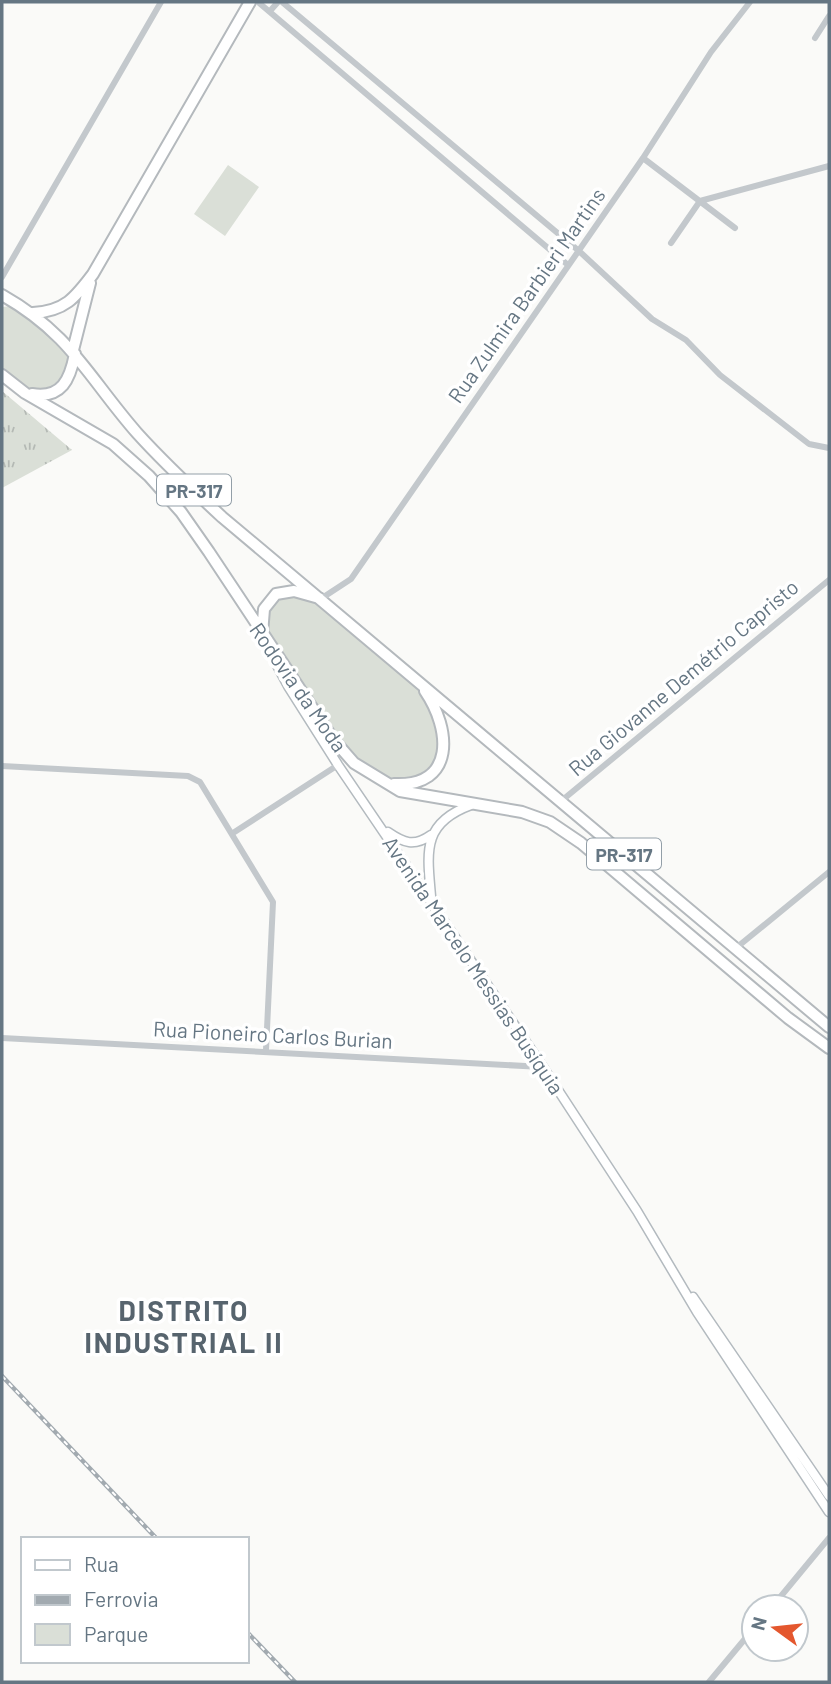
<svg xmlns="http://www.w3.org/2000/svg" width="831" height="1684" font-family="Barlow,sans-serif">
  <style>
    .grass { fill: url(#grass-tufts) }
    .park { fill: #dadfd7 }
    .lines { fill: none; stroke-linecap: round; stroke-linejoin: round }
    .secondary-casing { stroke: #b3babf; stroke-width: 11 }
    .highway-casing { stroke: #b4b9bd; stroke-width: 14 }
    .street { stroke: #c3c8cc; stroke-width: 6 }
    .secondary { stroke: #fff; stroke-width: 8 }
    .highway { stroke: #fff; stroke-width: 10 }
    .rail-casing { stroke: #a2aab0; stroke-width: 4.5 }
    .rail { stroke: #fff; stroke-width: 2; stroke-dasharray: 5; stroke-linecap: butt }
    .labels { text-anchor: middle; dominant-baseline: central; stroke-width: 7; stroke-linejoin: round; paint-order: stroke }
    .shield { fill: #fff; stroke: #939fa8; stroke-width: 2 }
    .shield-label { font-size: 19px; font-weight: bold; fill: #657683 }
    .street-label { font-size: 21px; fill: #657683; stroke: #fff }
    .district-label { font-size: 28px; font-weight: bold; letter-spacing: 2px; fill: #57646e; stroke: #fff }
  </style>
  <defs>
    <pattern id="grass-tufts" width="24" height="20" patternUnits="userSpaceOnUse" patternTransform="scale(1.75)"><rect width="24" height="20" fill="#dadfd7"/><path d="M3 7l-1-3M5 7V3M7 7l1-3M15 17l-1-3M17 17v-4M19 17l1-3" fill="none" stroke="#b4b9b4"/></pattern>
  </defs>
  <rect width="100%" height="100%" fill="#fafaf8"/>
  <path class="grass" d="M2 391 72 450 2 488Z"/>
  <path class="park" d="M228 165 259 187 225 236 194 214Z
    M11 306 73 350 61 389 25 393 2 375V307Z
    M276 594 307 595 419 682 444 739 427 779 384 784 354 763 262 637V620Z"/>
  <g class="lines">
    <g class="secondary-casing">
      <path id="secondary" d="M265 643 288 686 338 765 543 1067 637 1211 697 1312 829 1512
        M388 832C404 843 414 847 431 835
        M431 896C427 851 422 823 471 805
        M693 1297 829 1496"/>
    </g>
    <g class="highway-casing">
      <path id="highway" d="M2 295C71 334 88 377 137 433 164 463 193 490 222 517L829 1027
        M33 313C65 311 75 298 93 274L250 2
        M73 350 90 283
        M2 375 25 393 113 444 149 476 181 512 209 552 333 739 354 763 400 791 522 812 550 822 581 843 788 1018 829 1048
        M32 394C62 399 70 379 75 354
        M262 634 264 609 276 594 294 591 319 598
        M394 784C456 787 451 729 425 691"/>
    </g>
    <path class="street" d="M258 2 568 265
      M282 2 579 251 652 319 686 340 720 375 809 444 829 448
      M270 11 278 2
      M815 38 829 16
      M643 158 735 228
      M671 243 700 201 829 166
      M2 277 161 2
      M322 598 351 579 643 158 711 52 750 2
      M2 766 188 776 200 782 273 902 266 1050
      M560 802 829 580
      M233 833 338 765
      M736 948 829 872
      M2 1038 543 1067
      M772 1607 829 1538
      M709 1682 754 1628"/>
    <use href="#secondary" class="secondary"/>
    <use href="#highway" class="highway"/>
    <g class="rail-casing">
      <path id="rail" d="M2 1376 157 1539
        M247 1632 295 1682"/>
    </g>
    <use href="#rail" class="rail"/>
  </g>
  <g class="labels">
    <g class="shield">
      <rect x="157" y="474.5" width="74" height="31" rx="5"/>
      <rect x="587" y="838.5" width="74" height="31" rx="5"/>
    </g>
    <g class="shield-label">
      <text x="194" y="490">PR-317</text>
      <text x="624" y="854">PR-317</text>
    </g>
    <g class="street-label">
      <text transform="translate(526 295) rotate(-55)">Rua Zulmira Barbieri Martins</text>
      <text transform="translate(683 677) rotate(-40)">Rua Giovanne Demétrio Capristo</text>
      <text transform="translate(299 687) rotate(55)">Rodovia da Moda</text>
      <text transform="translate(474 965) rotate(56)">Avenida Marcelo Messias Busíquia</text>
      <text transform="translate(273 1034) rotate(3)">Rua Pioneiro Carlos Burian</text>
    </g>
    <g class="district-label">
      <text x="184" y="1310">DISTRITO<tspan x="184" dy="32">INDUSTRIAL II</tspan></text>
    </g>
  </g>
  <rect width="831" height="1684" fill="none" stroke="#657683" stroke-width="7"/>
  <rect x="21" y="1537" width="228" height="126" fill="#ffffff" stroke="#c1c8cd" stroke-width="2"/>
  <rect x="35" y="1560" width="35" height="10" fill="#ffffff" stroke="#c1c8cd" stroke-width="2"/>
  <text x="84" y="1572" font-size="21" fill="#657683">Rua</text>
  <rect x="35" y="1595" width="35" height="10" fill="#a2aab0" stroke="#c1c8cd" stroke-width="2"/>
  <text x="84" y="1607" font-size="21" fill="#657683">Ferrovia</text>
  <rect x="35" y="1624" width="35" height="21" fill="#dadfd7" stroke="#c1c8cd" stroke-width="2"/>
  <text x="84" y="1642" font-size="21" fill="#657683">Parque</text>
  <g transform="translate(775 1628) rotate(285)"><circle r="33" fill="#ffffff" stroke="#c1c8cd" stroke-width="2"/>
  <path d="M0-5L12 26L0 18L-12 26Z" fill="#e4572e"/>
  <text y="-10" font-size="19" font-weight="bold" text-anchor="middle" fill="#657683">N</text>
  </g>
</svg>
